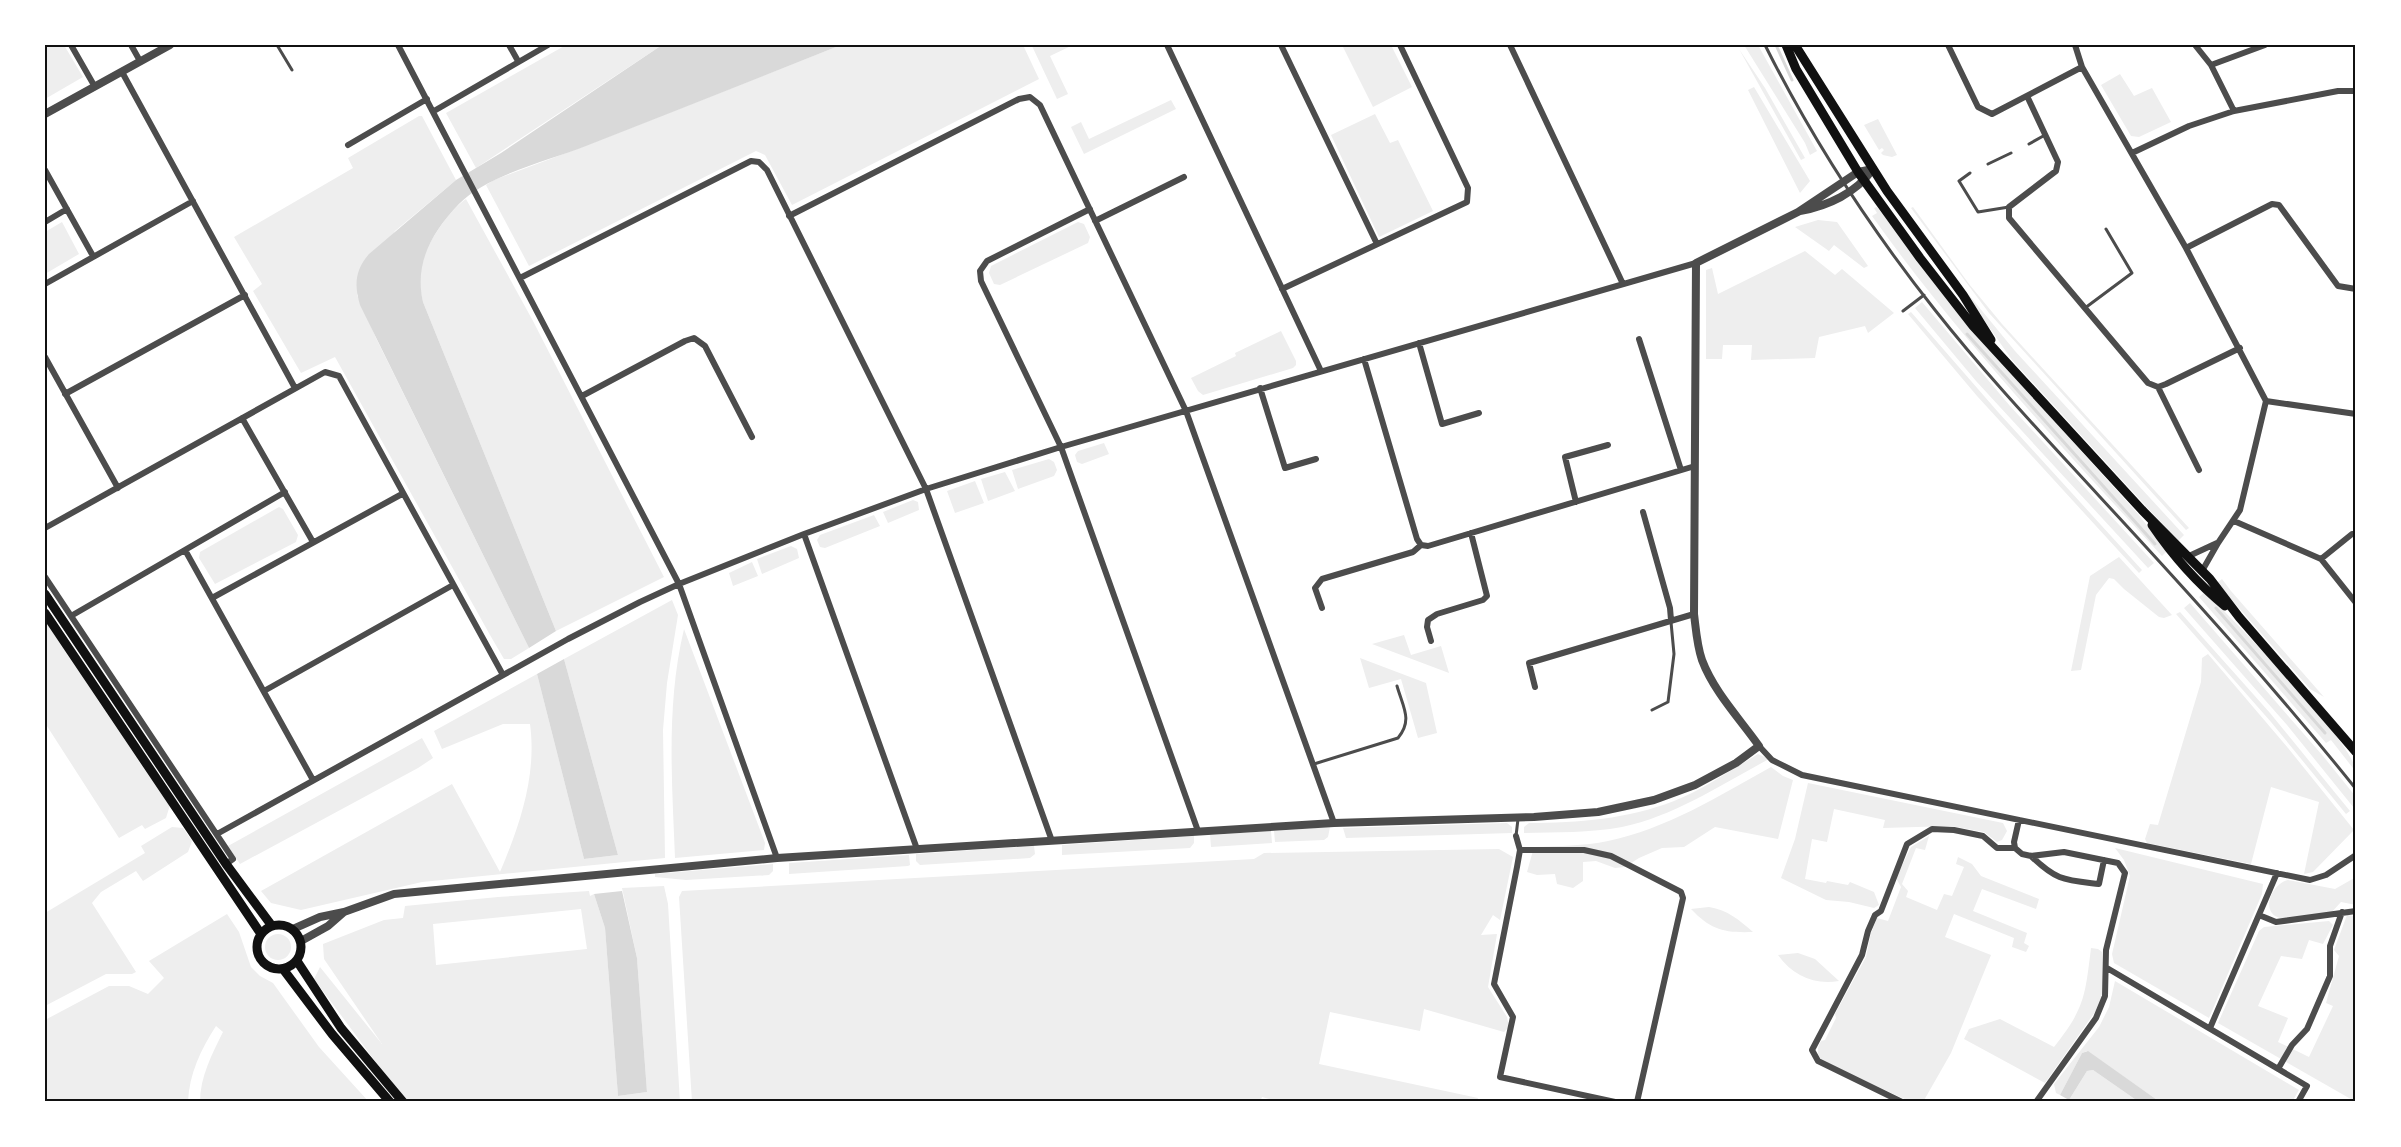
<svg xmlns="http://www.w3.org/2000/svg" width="2401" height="1147" font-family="'Times New Roman',serif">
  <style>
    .green { fill: #eee; fill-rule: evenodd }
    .water { fill: #d9d9d9 }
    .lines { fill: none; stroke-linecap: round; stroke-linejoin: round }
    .stream { stroke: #d9d9d9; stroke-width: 3 }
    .service { stroke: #4c4c4c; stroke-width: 3 }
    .minor { stroke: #4c4c4c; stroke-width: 6 }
    .tertiary { stroke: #4c4c4c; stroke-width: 8 }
    .secondary { stroke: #111; stroke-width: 9 }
    .neatline { fill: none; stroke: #111; stroke-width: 2 }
  </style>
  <rect width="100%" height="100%" fill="#fff"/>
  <path class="green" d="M45 45H64L83 77 45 99Z
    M566 45H662L476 168 446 113Z
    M841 45H1023L1039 79 792 205 765 155 756 151 529 266 486 185 494 180 585 146Z
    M1035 45H1073L1050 56 1068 94 1057 99 1032 46Z
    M1342 45H1391L1412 87 1373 107Z
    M1744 45H1758L1817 151 1810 155 1805 143Z
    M1739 49 1765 88 1805 158 1801 160Z
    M2120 74 2134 96 2152 88 2171 122 2139 137 2131 136 2101 85Z
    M1754 87 1810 181 1800 193 1748 90Z
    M1171 100 1176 109 1084 154 1071 127 1081 122 1089 139Z
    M1375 114 1390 143 1398 140 1433 211 1379 237 1331 135Z
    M419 116H422L456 180 395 231 357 295 376 338 529 648 511 659H504L490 635 335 357 301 373 253 291 262 284 234 237 353 168 348 158Z
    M1878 119 1897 155 1892 157 1883 155 1881 153 1884 150 1882 148 1879 150 1864 125Z
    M466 199 533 321 664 577 556 631 423 302C420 289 418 277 421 264 426 245 449 210 466 199Z
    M1877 207 1972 330 2138 514 2167 551 2162 556C2061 446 1959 338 1872 216L1877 213 1874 208Z
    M1913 207 1969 284 2002 324 2189 528 2186 530 1989 313 1911 208Z
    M1818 220 1837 222 1868 266 1864 268 1834 245 1829 251 1795 227Z
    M62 222 79 254 45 274V232Z
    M1078 222 1084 224 1090 237 1088 243 1000 285 994 284 989 273 991 266Z
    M1805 251 1835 275 1842 269 1894 313 1868 333 1865 326 1819 337 1815 358 1751 360 1752 345H1723L1722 359H1706V270L1712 268 1718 294Z
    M1969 295 2015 351 2184 535 2178 541 2012 360 1968 297Z
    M1922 302 2010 406 2154 563 2148 568 1976 381 1915 308Z
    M1911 312 1998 412 2142 570 2139 573 1977 396 1908 314Z
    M1281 331 1296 361V365L1293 368 1203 395 1198 391 1191 378 1236 356 1235 353Z
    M1104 443 1109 454 1082 464 1077 462 1075 455 1078 451Z
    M1049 459 1054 462 1057 470 1054 476 1018 489 1012 470Z
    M1005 472 1015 491 988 501 981 479Z
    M975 481 984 503 955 513 947 491Z
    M913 500 918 502 919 510 888 523 883 512Z
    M279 507 283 509 298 535 296 542 215 584 199 558 200 552Z
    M874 515 880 526 825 548 820 547 817 540 820 535Z
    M791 546 797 549 799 558 762 574 757 559Z
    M2119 557 2172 615 2164 618 2159 617 2124 589 2114 579 2109 578 2096 595 2081 670 2071 671 2090 576Z
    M752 562 758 576 733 586 729 573Z
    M2222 579 2231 591 2324 697 2310 689 2217 583Z
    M2205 592C2230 616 2356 745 2356 772L2331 740 2326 743 2199 597Z
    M672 600 678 615 667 683 663 730 665 858 422 882 301 910 271 903 261 891 452 784 500 872C520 825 537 775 530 724H503L442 749 434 731 537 674 584 859 618 855 564 659Z
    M2190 603 2323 756 2356 797V807L2354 808 2287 725 2184 608Z
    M2180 612 2270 713 2350 811 2346 814 2271 722 2176 614Z
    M45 618 170 805 166 818 145 829 142 825 119 838 45 723Z
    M684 629 765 843 764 850 675 858C672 782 666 704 684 629Z
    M1404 635 1411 655 1441 646 1449 673 1372 644Z
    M2208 654 2288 748 2354 830 2313 872 2304 874 2319 802 2271 787 2251 864 2147 843 2145 839 2150 824 2158 825 2201 682 2202 658Z
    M1360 658 1426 683 1437 733 1418 738 1401 679 1369 688Z
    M422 738 433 758 418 768 240 864 228 846Z
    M1758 754 1769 759C1722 784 1675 816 1622 827 1590 833 1557 832 1524 833V827L1529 823C1578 823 1628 819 1674 801 1704 789 1731 770 1758 754Z
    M1771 767 1783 776 1793 780 1778 839 1715 827 1684 847 1662 848 1639 858 1625 867 1615 868 1596 861 1583 862V881L1573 888 1557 884 1555 874 1537 875 1527 872 1534 847C1558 846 1584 846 1608 841 1666 829 1719 796 1771 767Z
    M1808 783 2003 823 2007 831 2002 840 1997 842 1984 832 1951 826 1883 828 1885 820 1834 809 1827 842 1812 839 1805 879 1826 883 1827 881 1848 885 1850 882 1874 892 1879 905 1874 908 1849 902 1826 900 1781 878 1795 839Z
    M1507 823 1512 827V833L1346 838 1343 828Z
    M172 827 183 828 192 841 188 852 143 881 136 871 101 892 92 903 136 972 132 974H106L45 1006V913L145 853 141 846Z
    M1330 827 1328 837 1324 840 1275 842 1274 831Z
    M1271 831 1272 843 1211 847 1210 835Z
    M1194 836V843L1190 848 1062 855V845Z
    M1929 836 1925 850 1916 848 1902 884 1908 891 1906 897 1937 910 1944 894 1952 896 1964 867 1956 864 1958 857 1972 864 1981 876 2039 899 2036 909 1982 889 1973 911 2027 933 2024 943 2029 946 2026 952 2012 947 2014 938 1954 914 1945 937 1991 955 1951 1053 1923 1102H1911L1820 1060C1817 1052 1817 1048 1821 1041L1825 1040 1836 1018 1835 1014 1866 957 1871 933 1877 918 1888 921 1901 887 1896 878 1911 847Z
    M1034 846 1035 854 1030 858 920 865 916 861V854Z
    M2115 848 2263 884 2262 894 2209 1018 2114 963 2112 954 2130 876 2124 860Z
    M1499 849 1513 857 1500 920 1493 915 1481 935 1497 934 1488 987 1507 1017 1509 1027 1504 1032 1424 1009 1420 1031 1330 1012 1319 1064 1478 1098 1477 1102H1281L1262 1097 1260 1102H808L796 1099 781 1102H692L679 897 682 891 1254 859 1264 853Z
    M909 855 910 865 908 866 789 874V863Z
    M773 864V871L769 875 686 880 655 877V874Z
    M2356 877V905L2341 902 2331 913C2318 914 2291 921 2280 918 2260 913 2271 884 2288 880L2335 889Z
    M664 886 668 904 680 1102H409L378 1065 314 979 320 967 382 1044 324 959 323 944 384 920 403 918 405 906 498 897 589 891 590 896 594 894 605 928 618 1096 647 1092 637 958 622 888ZM581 909 587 949 436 965 433 924Z
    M1709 907C1728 910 1739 920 1753 932 1724 933 1711 930 1691 909Z
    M227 914 239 932 251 967 260 976 273 983 319 1047 369 1102H200C200 1077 212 1054 223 1032L216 1026C201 1049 189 1074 188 1102H45V1020L109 986H129L148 994 164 978 149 961Z
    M2347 915 2356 916V1102L2218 1023 2259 931 2264 927 2329 921 2333 925 2323 944 2309 940 2302 959 2281 956 2258 1006 2288 1018 2278 1042 2309 1057 2333 1006 2326 1003 2339 956 2334 950Z
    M265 947a13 13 0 1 1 26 0a13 13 0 1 1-26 0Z
    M2091 948 2098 949 2102 952 2103 983 2102 995 2095 1012 2045 1083 1964 1039 1969 1029 2000 1019 2054 1047C2085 1008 2085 996 2091 948Z
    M1798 953 1815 959 1839 981C1814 985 1793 976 1778 955Z
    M2115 981 2299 1090 2292 1102H2160L2087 1051 2082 1053 2060 1095 2056 1093 2054 1084 2099 1027 2109 1007Z
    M2093 1070 2139 1102H2072L2069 1100 2087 1071Z"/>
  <path class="water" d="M662 45H841C756 79 671 113 586 146 548 161 487 175 459 204 432 232 414 263 423 302L556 631 529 648 360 305C354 285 355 270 369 254L456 180 501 153Z
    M564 659 618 855 584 859 537 674Z
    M622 891 637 958 647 1092 618 1096 605 928 594 894Z
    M2088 1051 2160 1102H2139L2093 1070 2087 1071 2069 1100 2060 1095 2082 1053Z"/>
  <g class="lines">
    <path class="stream" d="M1776 45 1792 80
      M1967 334 2155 544
      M2216 608 2325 733"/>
    <path class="service" d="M277 45 292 70
      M1765 45C1812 139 1870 228 1935 310 1987 376 2044 436 2100 497 2188 592 2275 688 2356 789
      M2029 144 2045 135
      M1988 164 2011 153
      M1970 173 1959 181 1978 212 2009 207
      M2085 308 2132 273 2106 229
      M1903 311 1924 295
      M1652 710 1668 702 1674 654 1671 622
      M1314 764 1398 738C1413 720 1403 707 1397 686
      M1516 836 1518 819"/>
    <path class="minor" d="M71 45 95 87
      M131 45 140 61
      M398 45 679 584 777 858
      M509 45 518 61
      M1167 45 1321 371
      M1281 45 1377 244
      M1510 45 1623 284
      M1948 45 1978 107 1992 114 2082 67
      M2075 45 2082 67 2186 248 2266 401 2240 510 2218 543 2202 571
      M2195 45 2211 65 2265 45
      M2211 65 2234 111
      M122 72 295 388
      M2027 96 2058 162 2056 171 2009 207V218L2148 383 2158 387 2166 384 2240 348
      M434 111 548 45
      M348 145 427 99
      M2132 153 2189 126 2234 111 2338 91H2356
      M45 170 93 256
      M1090 209 987 261 980 271 981 281 1061 447 1198 831
      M789 216 1019 99 1030 97 1040 105 1186 411 1334 823
      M1095 221 1184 177
      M45 222 67 209
      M2186 248 2272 204 2279 205 2338 286 2356 289
      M520 278 751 161 759 162 767 170 926 489 1052 841
      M45 284 193 201
      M1282 289 1467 202 1468 188 1400 45
      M1639 339 1681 470
      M1419 343 1442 424 1479 413
      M45 357 118 488
      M1364 359 1417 539 1421 545
      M2158 387 2199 470
      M1260 388 1285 468 1316 459
      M65 394 245 295
      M582 396 685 341 694 338 705 346 752 437
      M2266 401 2356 414
      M242 418 313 542
      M1576 502 1565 457 1608 445
      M1643 512 1670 608 1671 620
      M2234 521 2321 559 2356 603
      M45 528 325 372 339 376 503 675
      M804 534 917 849
      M185 550 313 780
      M2189 556 2217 543
      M2321 559 2352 534H2356
      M45 577 233 859 226 864
      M212 598 402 494
      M1322 608 1315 588 1322 579 1413 552 1421 545 1428 546 1695 466
      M71 616 285 492
      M1431 641 1427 627 1428 620 1437 614 1483 600 1487 596 1471 533
      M1535 687 1529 663 1694 614
      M264 691 453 585
      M1759 746 1772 760 1802 775 2310 880 2326 875 2356 855
      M2019 820 2014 842 2015 848 2022 854 2031 856 2064 852 2118 863 2125 873 2106 950 2105 996 2096 1018 2036 1102
      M217 834 568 639 640 602 679 584 804 534 926 489 1061 447 1696 263
      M1516 836 1520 850 1517 867 1494 984 1513 1017 1500 1077 1615 1102
      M1520 850H1584L1611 856 1681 892 1683 898 1637 1102
      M2031 856C2057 881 2064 880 2099 884L2104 860
      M2259 915 2276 922 2356 911
      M2107 968 2307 1086 2298 1102
      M2210 1028 2277 873
      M2278 1069 2292 1045 2307 1029 2330 976V946L2342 912
      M1902 1102 1818 1061 1812 1050 1862 955 1868 931 1875 915 1881 911 1907 844 1932 829 1954 830 1983 836 1997 848H2015"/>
    <path class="tertiary" d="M45 114 170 45
      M1800 211C1828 206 1856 193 1873 169
      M293 929 320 917 344 912 394 894 777 858 1334 823 1534 817 1598 812 1654 800 1695 785 1736 763 1759 746C1740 719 1714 692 1702 660 1697 646 1696 630 1694 614L1696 263 1798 212 1858 172 1873 169
      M301 941 328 926 344 912"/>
    <path class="secondary" d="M1786 45 1796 69 1858 172 1920 258 1973 326 2142 510 2210 579 2239 617 2356 752
      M1795 45 1887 191 1963 295 1991 340
      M2152 525C2173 556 2197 583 2225 606
      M45 594 226 864 272 926
      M45 613 261 934
      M257 947a22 22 0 1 1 44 0a22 22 0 1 1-44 0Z
      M297 961 341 1028 403 1102
      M283 969 332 1034 390 1102"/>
  </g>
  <rect width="2401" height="1147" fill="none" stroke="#ffffff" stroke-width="93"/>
  <rect x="46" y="46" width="2308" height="1054" class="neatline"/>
</svg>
